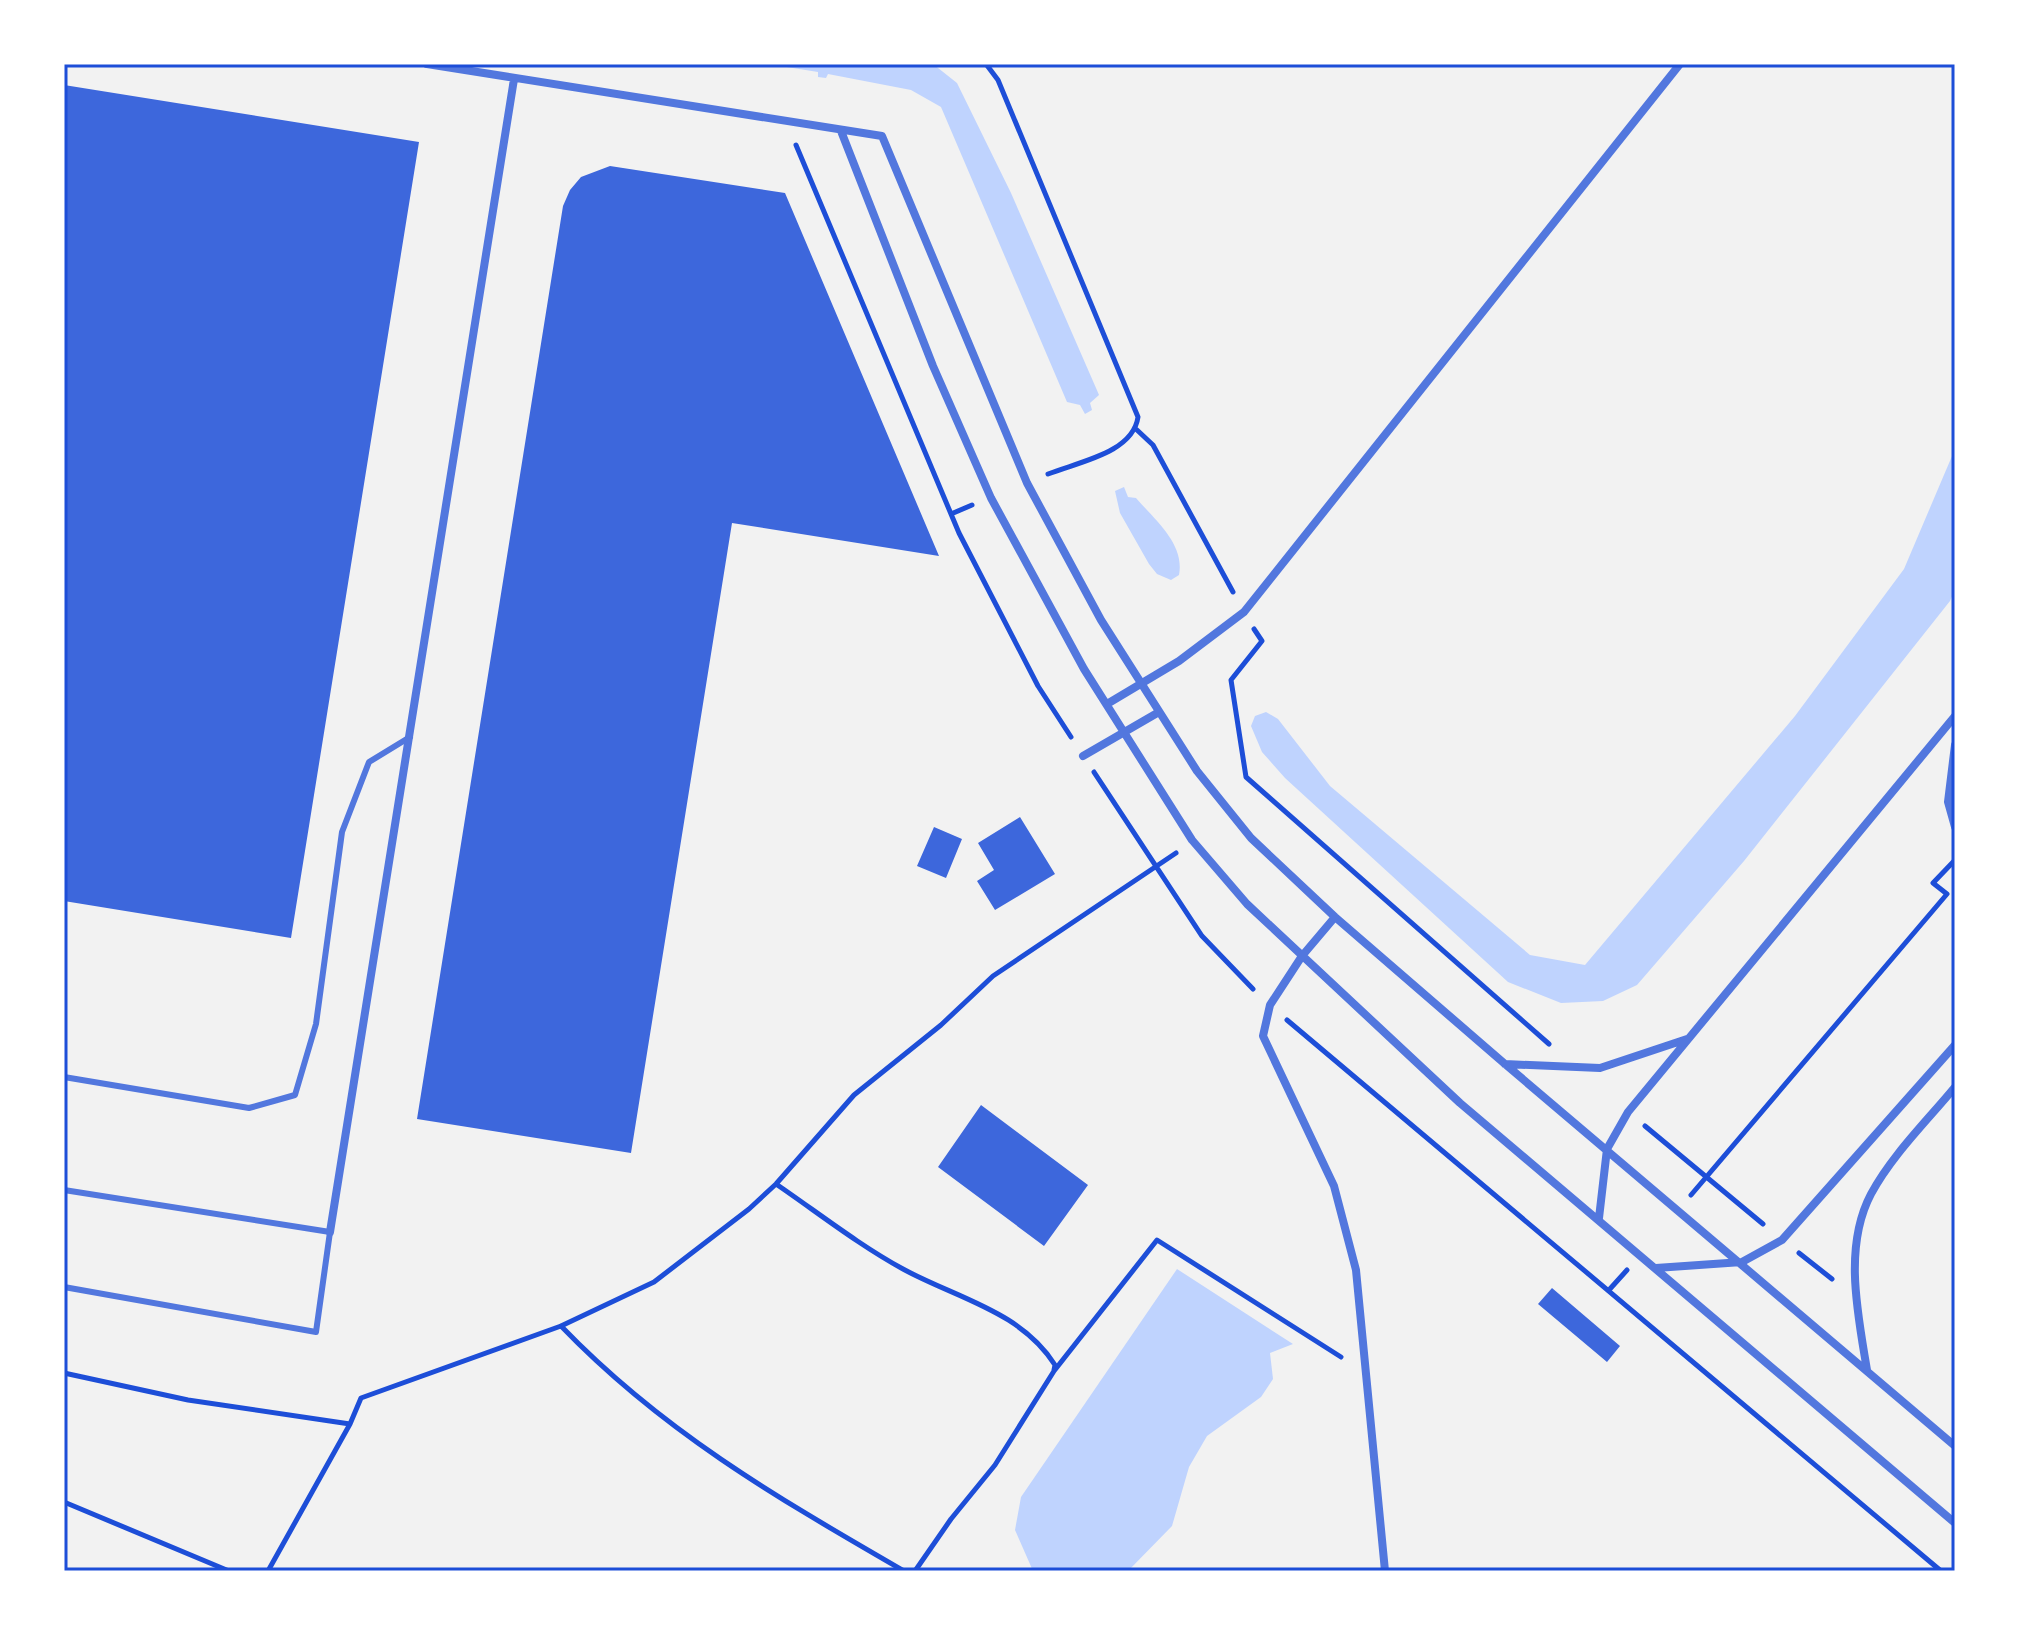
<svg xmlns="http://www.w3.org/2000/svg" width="2019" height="1635" font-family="'Noto Sans',sans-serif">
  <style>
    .water { fill: #bfd3fe }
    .building { fill: #3d67dc }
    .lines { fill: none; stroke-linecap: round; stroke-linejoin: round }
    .path { stroke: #1d4ed8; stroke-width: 5 }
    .service { stroke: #5277de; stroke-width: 6 }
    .minor { stroke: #5277de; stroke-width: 8 }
    .neatline { fill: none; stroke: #1d4ed8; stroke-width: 3 }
  </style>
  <rect width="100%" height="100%" fill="#f2f2f2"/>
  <path class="water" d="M768 64H933L957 83 1011 193 1096 388 1099 395 1090 403 1092 410 1085 414 1080 405 1067 402 941 107 911 90 828 74 826 78 818 77V72Z
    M1955 449V590L1950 601 1744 861 1637 985 1603 1001 1561 1003 1508 982 1285 778 1262 752 1251 726 1255 716 1266 712 1278 719 1330 786 1530 955 1585 965 1795 716 1904 569Z
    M1124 487 1128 497 1136 498C1155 520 1185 544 1179 575L1171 580 1157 574 1149 564 1120 513 1115 491Z
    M1177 1269 1293 1344 1270 1353 1273 1379 1261 1397 1207 1436 1189 1467 1172 1526 1128 1571H1033L1015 1530 1021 1497Z"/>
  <path class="building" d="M64 85 419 142 291 938 64 901Z
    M610 166 785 193 939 556 732 523 631 1153 417 1119 563 206 570 190 581 177Z
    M1020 817 1055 874 995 910 977 881 994 870 978 843Z
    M934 827 962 839 946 878 917 866Z
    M981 1105 1088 1185 1044 1246 938 1167Z
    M1552 1288 1620 1346 1607 1362 1538 1304Z"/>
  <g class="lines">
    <path class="path" d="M986 64 998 80 1138 417C1133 453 1078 462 1048 474
      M796 145 959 533 1038 686 1071 737
      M1137 430 1153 445 1233 592
      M951 514 972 505
      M1254 629 1262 641 1231 680 1246 777 1549 1044
      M1094 772 1202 936 1253 989
      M1287 1020 1941 1571
      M1645 1126 1763 1224
      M776 1184C817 1212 859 1245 903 1269 956 1298 1021 1311 1055 1365L1054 1370
      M1691 1195 1947 894 1933 883 1955 860
      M1799 1253 1832 1279
      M1609 1290 1627 1270
      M561 1326C663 1432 778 1498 904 1571
      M64 1373 188 1400 350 1424
      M64 1502 229 1571
      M268 1571 350 1424 361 1398 561 1326 654 1282 749 1209 776 1184 854 1095 941 1025 993 976 1176 853
      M915 1571 951 1519 995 1465 1054 1371 1157 1240 1341 1357"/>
    <path class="service" d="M64 1077 249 1108 295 1095 316 1024 342 832 369 762 410 737
      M64 1190 330 1232 316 1332 64 1287"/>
    <path class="minor" d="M427 64 882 136 1027 483 1101 620 1197 771 1251 838 1335 917 1505 1064 1955 1446
      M841 131 933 366 991 498 1084 669 1192 840 1247 904 1460 1103 1955 1523
      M1107 704 1179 661 1244 612 1680 64
      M1955 745 1948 802 1955 827
      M1083 756 1159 712
      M1335 917 1302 956 1270 1005 1263 1036 1334 1186 1356 1270 1385 1571
      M1505 1064 1600 1068 1687 1039
      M1599 1218 1607 1149 1628 1112 1955 716
      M330 1232 514 79
      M1656 1268 1742 1262 1782 1240 1955 1045
      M1867 1370C1858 1315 1843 1247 1871 1194 1892 1155 1927 1121 1955 1087"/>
  </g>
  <rect width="2019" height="1635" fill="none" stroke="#ffffff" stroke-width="132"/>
  <rect x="66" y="66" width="1887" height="1503" class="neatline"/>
</svg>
